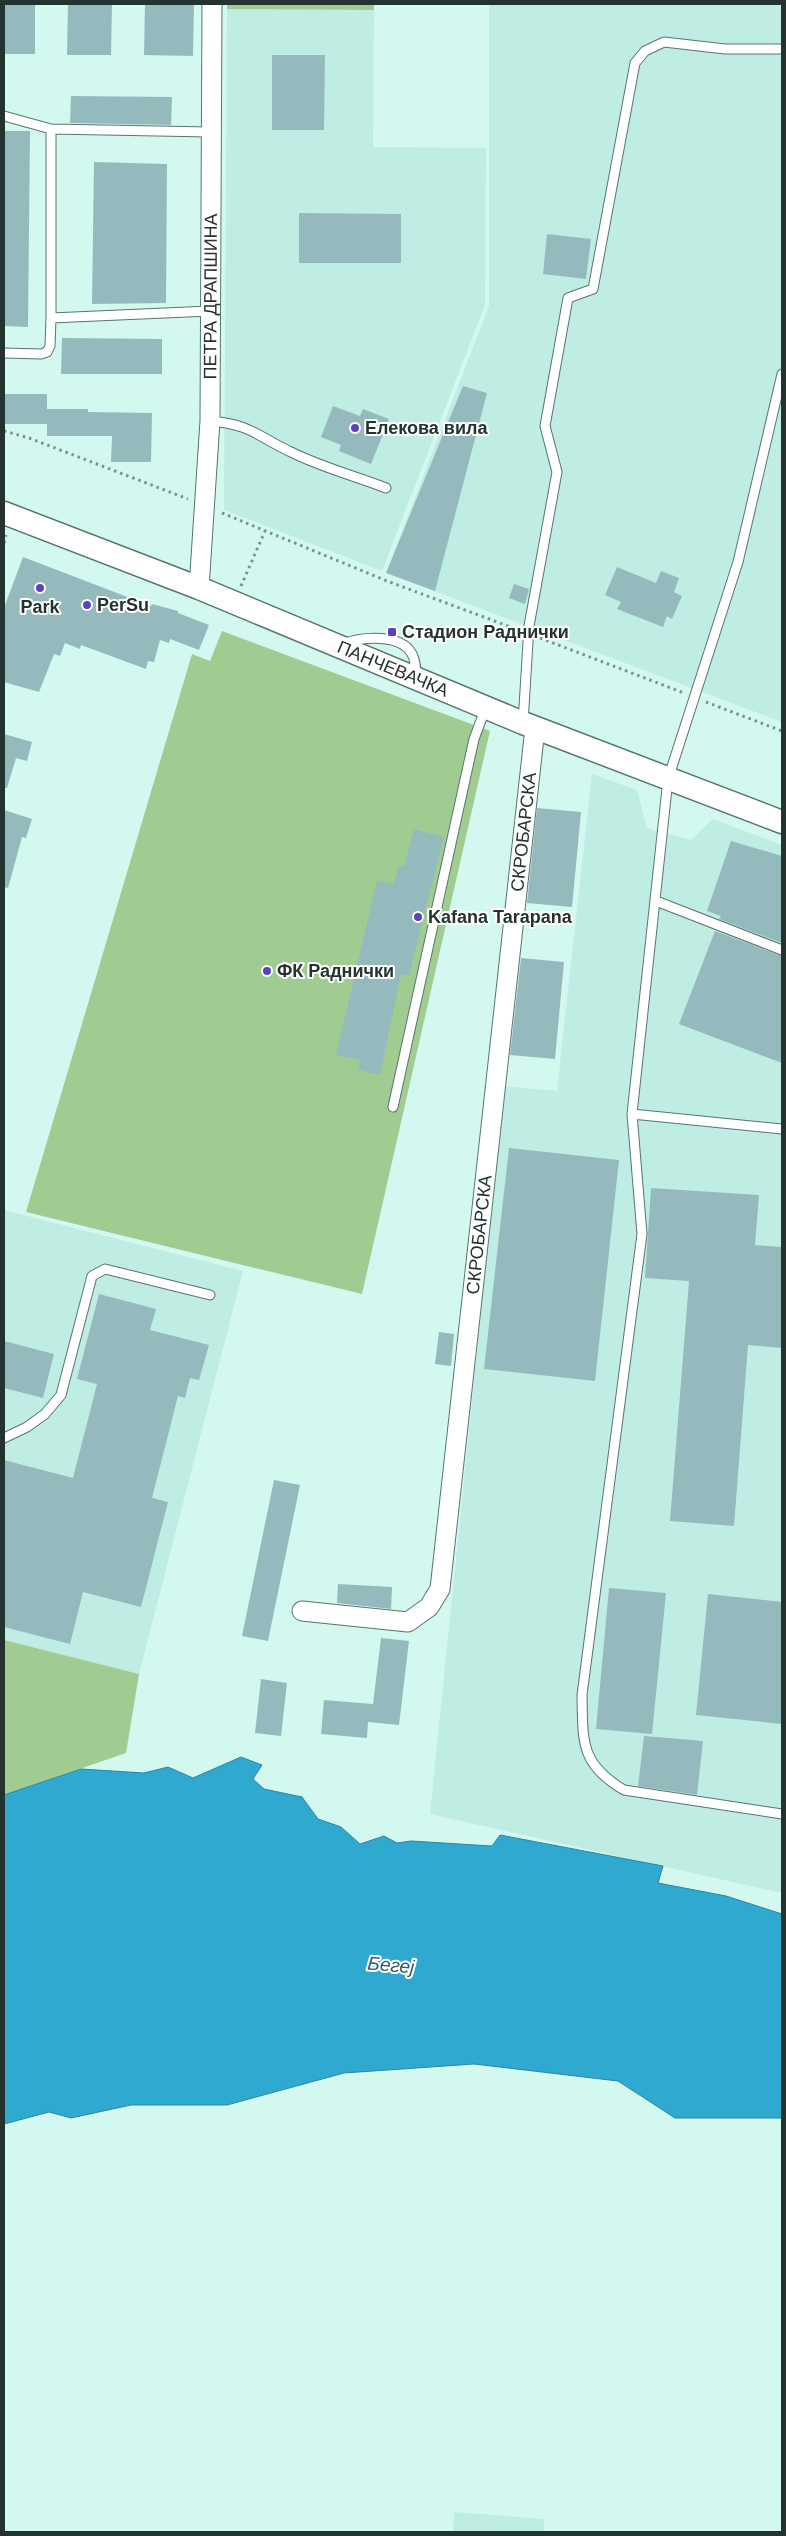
<svg xmlns="http://www.w3.org/2000/svg" width="786" height="2536" font-family="Arial,sans-serif">
  <style>
    .built { fill: #bfede3 }
    .green { fill: #a0cc92 }
    .water { fill: #2fa9cf; stroke: #2c869f }
    .building { fill: #95babd }
    .lines { fill: none; stroke-linecap: round; stroke-linejoin: round }
    .service-casing { stroke: #55766f; stroke-width: 11 }
    .minor-casing { stroke: #55766f; stroke-width: 21 }
    .tertiary-casing { stroke: #55766f; stroke-width: 25 }
    .path { stroke: #7a938d; stroke-width: 3; stroke-dasharray: 2.5 4; stroke-linecap: butt }
    .service { stroke: #fff; stroke-width: 9 }
    .minor { stroke: #fff; stroke-width: 19 }
    .tertiary { stroke: #fff; stroke-width: 22 }
    .poi-dot { fill: #5e42ba; stroke: #fff; stroke-width: 2 }
    .labels { text-anchor: middle; dominant-baseline: central; stroke-width: 4; stroke-linejoin: round; paint-order: stroke }
    .street-label { font-size: 18px; fill: #253330; stroke: #fff }
    .poi-label { font-size: 18px; font-weight: bold; fill: #253330; stroke: #fff; text-anchor: start }
    .water-label { font-size: 19px; font-style: italic; fill: #2c5b6c; stroke: #fff }
  </style>
  <rect width="100%" height="100%" fill="#d3f8f0"/>
  <path class="built" d="M489 4H782V722L386 573 489 306Z
    M227 9 374 10 373 147 486 148 485 305 382 571 224 510Z
    M592 774 637 790 647 828 691 840 713 819 782 845V1893L430 1814 504 1086 557 1091Z
    M4 1210 243 1271 139 1674 4 1640Z
    M454 2512 544 2519V2532H453Z"/>
  <path class="green" d="M227 4H374V10L227 9Z
    M222 631 490 731 362 1294 26 1212 192 654 210 661Z
    M4 1640 139 1674 126 1753 4 1795Z"/>
  <path class="water" d="M241 1757 262 1765 253 1779 264 1789 302 1797 318 1819 341 1827 360 1844 384 1836 397 1843 411 1841 492 1846 500 1835 663 1866 658 1883 726 1896 782 1914V2118H675L618 2081 474 2064 344 2073 227 2105H131L71 2118 49 2112 4 2124V1795L81 1769 144 1773 168 1767 193 1778Z"/>
  <path class="building" d="M4 4H35V54H4Z
    M68 4H112L111 55H67Z
    M145 4H194L193 56 144 55Z
    M272 55H325L324 130H272Z
    M71 96 172 97 171 125 70 123Z
    M4 131H30L28 327 4 326Z
    M94 162 167 164 166 303 92 304Z
    M299 213 401 214V263H299Z
    M547 234 591 239 586 279 543 274Z
    M62 338 162 339V374H61Z
    M463 386 487 393 435 591 386 573Z
    M4 394H47V409H88V412L152 413 151 462H111L112 436H47V424H4Z
    M333 406 360 416 363 409 389 419 371 464 339 451 341 445 321 437Z
    M23 557 151 606 152 604 178 611V613L209 625 199 650 170 639 169 643 160 640 154 662 148 661 146 669 81 645 80 649 65 643 60 656 54 654 39 692 4 682V608Z
    M617 567 656 583 661 571 679 578 674 592 682 596 672 619 667 616 663 627 617 609 621 602 605 595Z
    M514 584 529 589 525 604 509 598Z
    M4 734 32 742 27 761 16 758 7 788H4Z
    M537 808 581 812 572 907 527 903Z
    M4 810 32 819 26 838 22 837 8 888 4 887Z
    M414 829 444 837 409 976 401 974 380 1075 358 1070 360 1060 336 1055 377 880 394 884 399 865 404 866Z
    M731 841 782 856V943L719 919 721 916 707 911Z
    M715 931 782 956V1063L679 1024Z
    M521 958 564 962 555 1059 510 1055Z
    M509 1148 619 1160 595 1381 484 1369Z
    M651 1188 759 1195 755 1245 782 1247V1348L748 1345 734 1526 670 1521 689 1281 645 1278Z
    M99 1294 156 1309 150 1330 209 1345 199 1380 190 1378 185 1398 178 1396 152 1498 168 1502 141 1607 83 1592 70 1644 4 1627V1460L73 1478 97 1384 77 1379Z
    M439 1332 454 1334 451 1366 435 1364Z
    M4 1341 54 1354 43 1398 4 1388Z
    M274 1480 300 1485 268 1641 242 1636Z
    M338 1584 392 1587 391 1609 337 1603Z
    M609 1588 666 1593 652 1734 596 1729Z
    M708 1594 782 1602V1724L696 1715Z
    M381 1638 409 1641 399 1725 368 1722 367 1738 321 1734 324 1700 373 1704Z
    M261 1679 287 1683 281 1736 255 1733Z
    M644 1736 703 1741 697 1795 638 1786Z"/>
  <g class="lines">
    <g class="service-casing">
      <path id="service" d="M4 116 51 129
        M210 311 51 318V129L210 132
        M4 353 41 354 47 352 50 346 51 318
        M782 374 738 562 668 779 632 1114 642 1234 582 1695C583 1742 580 1764 624 1790L782 1814
        M210 421C250 424 257 436 291 452 321 467 355 476 386 488
        M343 644C361 637 401 633 412 654 416 661 416 670 416 678
        M523 723 529 626 557 472 545 426 568 298 593 289 635 63 645 51 664 42 725 49H782
        M656 901 782 950
        M393 1107 474 739 486 707
        M632 1114 782 1129
        M4 1438 27 1427 45 1414 61 1395 92 1276 105 1269 210 1295"/>
    </g>
    <g class="minor-casing">
      <g id="minor">
        <path id="s1" d="M199 588 210 421 212 4"/>
        <path id="s2" d="M302 1611 408 1622 429 1607 440 1589 535 728"/>
      </g>
    </g>
    <g class="tertiary-casing">
      <g id="tertiary">
        <path id="s3" d="M4 513 199 588 523 723 782 822"/>
      </g>
    </g>
    <path class="path" d="M4 431 29 438 188 499
      M222 513 387 581 516 629
      M4 543 6 535
      M241 586 265 531
      M540 638 684 693
      M706 702 782 731"/>
    <use href="#service" class="service"/>
    <use href="#minor" class="minor"/>
    <use href="#tertiary" class="tertiary"/>
  </g>
  <g class="poi-dot">
    <circle cx="355" cy="428" r="5"/>
    <circle cx="40" cy="588" r="5"/>
    <circle cx="87" cy="605" r="5"/>
    <rect x="387" y="627" width="10" height="10" rx="2.5"/>
    <circle cx="418" cy="917" r="5"/>
    <circle cx="267" cy="971" r="5"/>
  </g>
  <g class="labels">
    <g class="street-label">
      <text stroke="none"><textPath href="#s1" startOffset="292">ПЕТРА ДРАПШИНА</textPath></text>
      <text stroke="none"><textPath href="#s3" startOffset="419">ПАНЧЕВАЧКА</textPath></text>
      <text stroke="none"><textPath href="#s2" startOffset="915">СКРОБАРСКА</textPath></text>
      <text stroke="none"><textPath href="#s2" startOffset="510">СКРОБАРСКА</textPath></text>
    </g>
    <g class="poi-label">
      <text x="365" y="428">Елекова вила</text>
      <text x="97" y="605">PerSu</text>
      <text x="40" y="607" text-anchor="middle">Park</text>
      <text x="402" y="632">Стадион Раднички</text>
      <text x="428" y="917">Kafana Tarapana</text>
      <text x="277" y="971">ФК Раднички</text>
    </g>
    <g class="water-label">
      <text transform="translate(391 1965) rotate(5)">Бегеј</text>
    </g>
  </g>
  <rect width="786" height="2536" fill="none" stroke="#253330" stroke-width="10"/>
</svg>
